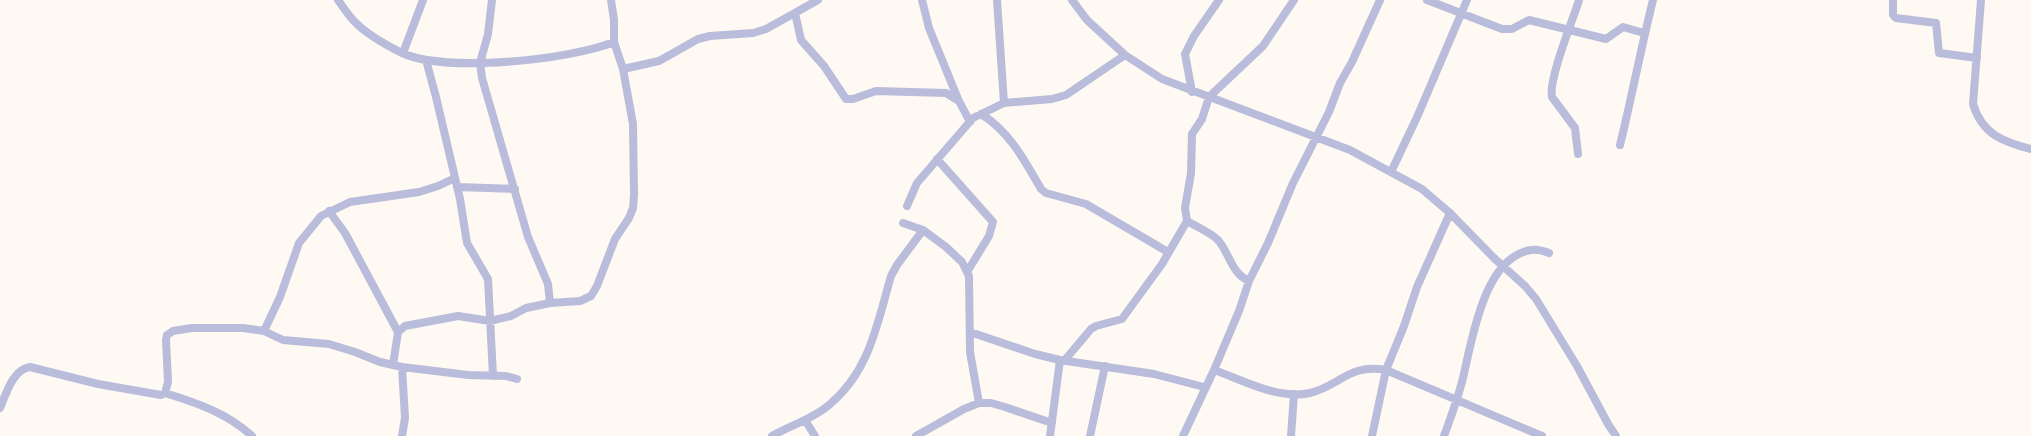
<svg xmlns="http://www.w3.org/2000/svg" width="2031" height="436" font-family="Karla,sans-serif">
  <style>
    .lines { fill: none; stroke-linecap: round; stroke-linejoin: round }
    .street { stroke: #b9bcda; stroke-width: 8 }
  </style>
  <rect width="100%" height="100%" fill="#fef9f3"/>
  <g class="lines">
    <path class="street" d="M338 0C343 7 348 15 354 21 366 34 386 45 402 53 446 73 569 60 614 42
      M492 0 488 34 480 63 482 78 528 237 548 284 550 303
      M922 0 929 28 958 99
      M997 0 1004 103
      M1072 0 1087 20 1125 55 1162 79 1350 150 1422 189 1450 213 1494 258 1525 286 1536 299 1577 366 1608 424 1616 436
      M1427 0 1502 29H1512L1529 20 1606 39 1623 27 1644 33
      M1893 0V15L1896 18 1936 23 1939 53 1977 58
      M1981 0 1973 104C1982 134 2003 142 2031 149
      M795 13 801 40 824 66 846 99H853L876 91 946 93 959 101 970 122
      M403 53 423 0
      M426 60 436 97 460 199 467 243 488 279 493 376
      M623 69 659 61 698 39 710 36 753 33 766 29 818 0
      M1192 92 1185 54 1194 36 1219 0
      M981 114C1009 131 1025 161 1041 189L1046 193 1086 204 1168 252
      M1620 145C1632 96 1641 48 1653 0
      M1578 154 1575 128 1552 97C1548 80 1573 20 1579 0
      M937 159 993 222 989 236 967 272
      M1391 172 1418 115 1467 0
      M457 187 515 189
      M907 206 917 183 973 118 1004 103 1052 99 1066 95 1125 55
      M329 211 345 233 398 332
      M903 223 923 230 946 247 962 262 969 276 970 352 979 403
      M1249 281C1231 273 1230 254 1218 240 1210 232 1197 227 1187 221L1185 208 1191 173 1192 134 1202 119 1209 97 1263 46 1294 0
      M264 331 280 297 299 243 321 216 350 202 419 192 438 186 455 178
      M970 332 1035 354 1060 360 1154 374 1204 387
      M1064 361 1091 329 1096 326 1122 319 1162 264 1187 221
      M393 365 398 332 405 326 458 316 490 321 511 316 526 308 550 303 580 301 591 296 597 286 615 239 629 218 633 208 634 195 633 124 623 69 614 42V20L611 0
      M1214 370C1243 380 1278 400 1310 393 1340 386 1349 363 1386 370L1542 436
      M165 393C197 403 227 413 252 436
      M0 408C6 394 13 369 30 367L98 384 161 395 165 393 168 382 166 340 167 335 173 331 192 328H243L264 331 283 340 329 344 355 352 380 362 402 367 468 375 506 376 517 379
      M805 420 815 436
      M402 436 405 418 402 367
      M772 436C791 425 813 419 829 405 870 371 877 324 891 276L897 265 923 230
      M916 436 964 409 979 403H991L1005 407 1052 423
      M1050 436 1060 360
      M1090 436 1105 366
      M1183 436 1214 370 1239 311 1249 281 1268 243 1293 183 1329 112 1340 83 1352 62 1380 0
      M1291 436 1294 394
      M1372 436 1386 370 1404 326 1417 287 1450 213
      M1444 436C1451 417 1458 398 1463 378 1472 340 1484 257 1531 250 1537 249 1544 251 1549 253"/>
  </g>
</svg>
